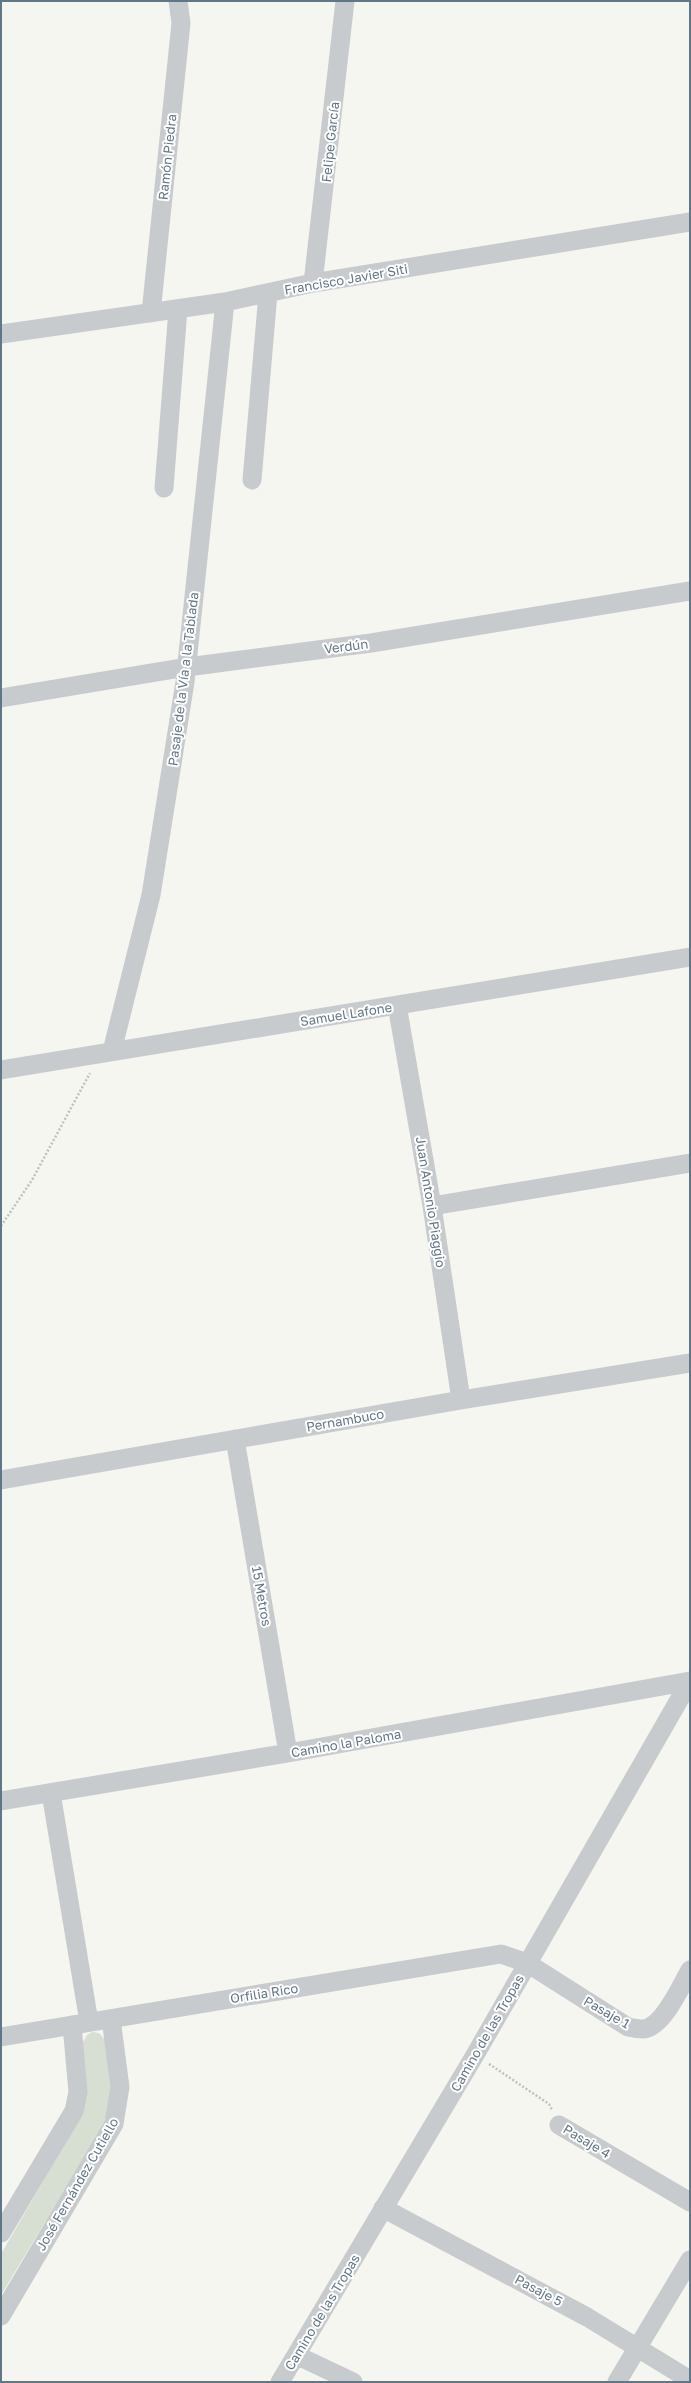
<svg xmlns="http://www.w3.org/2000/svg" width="691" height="2383" font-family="'Golos Text',sans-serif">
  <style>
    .green { fill: #d7ded2 }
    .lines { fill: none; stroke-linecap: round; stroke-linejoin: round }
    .path { stroke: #bec1c3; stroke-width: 2.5; stroke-dasharray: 2 2; stroke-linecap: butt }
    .minor { stroke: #c8cbce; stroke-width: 19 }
    .labels { text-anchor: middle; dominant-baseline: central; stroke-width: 4; stroke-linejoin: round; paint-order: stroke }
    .street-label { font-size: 13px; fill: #627785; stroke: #fff }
  </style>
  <rect width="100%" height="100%" fill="#f6f6f1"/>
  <path class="green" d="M92 2032 99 2033 106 2041 112 2098V2106L103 2126 1 2295V2254L81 2116 83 2042 87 2035Z"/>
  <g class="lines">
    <path class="path" d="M1 1226 32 1180 90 1073
      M489 2064 549 2104 552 2110"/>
    <path class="minor" d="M313 283 345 1
      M151 313 181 23 178 1
      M1 334 225 302 313 283 690 222
      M252 480 268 293
      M164 488 178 309
      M1 698 187 667 371 643 690 591
      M397 1005 432 1206 461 1400
      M112 1051 151 895 185 682 225 302
      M1 1070 690 957
      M432 1206 690 1163
      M235 1439 288 1753
      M1 1480 461 1400 690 1363
      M51 1793 89 2022
      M1 1801 288 1753 690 1681
      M1 2037 501 1954 527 1963 628 2027C633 2028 638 2029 643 2029 663 2028 681 1986 690 1970
      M559 2125 690 2202
      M383 2208 587 2317 690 2380
      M1 2233 74 2111 78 2092 72 2025
      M1 2316 114 2124 120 2087 111 2019
      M296 2355 353 2382
      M280 2382 475 2055 690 1681
      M617 2382 690 2260"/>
  </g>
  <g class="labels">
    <g class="street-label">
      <text transform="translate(330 142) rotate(-84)">Felipe García</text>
      <text transform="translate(167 157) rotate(-84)">Ramón Piedra</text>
      <text transform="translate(346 279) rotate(-10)">Francisco Javier Siti</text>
      <text transform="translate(346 646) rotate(-7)">Verdún</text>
      <text transform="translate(183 679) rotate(-83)">Pasaje de la Vía a la Tablada</text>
      <text transform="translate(346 1014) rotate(-9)">Samuel Lafone</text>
      <text transform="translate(431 1202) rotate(81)">Juan Antonio Piaggio</text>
      <text transform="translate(345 1420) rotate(-10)">Pernambuco</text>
      <text transform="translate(262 1596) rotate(80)">15 Metros</text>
      <text transform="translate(346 1743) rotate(-10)">Camino la Paloma</text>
      <text transform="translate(264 1993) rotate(-9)">Orfilia Rico</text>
      <text transform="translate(607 2012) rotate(30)">Pasaje 1</text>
      <text transform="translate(487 2033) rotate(-60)">Camino de las Tropas</text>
      <text transform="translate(587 2141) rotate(31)">Pasaje 4</text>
      <text transform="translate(77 2184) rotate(-60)">José Fernández Cutiello</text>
      <text transform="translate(539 2290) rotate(28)">Pasaje 5</text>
      <text transform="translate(322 2312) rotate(-59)">Camino de las Tropas</text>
    </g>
  </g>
  <rect width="691" height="2383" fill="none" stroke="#627785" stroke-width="4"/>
</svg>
